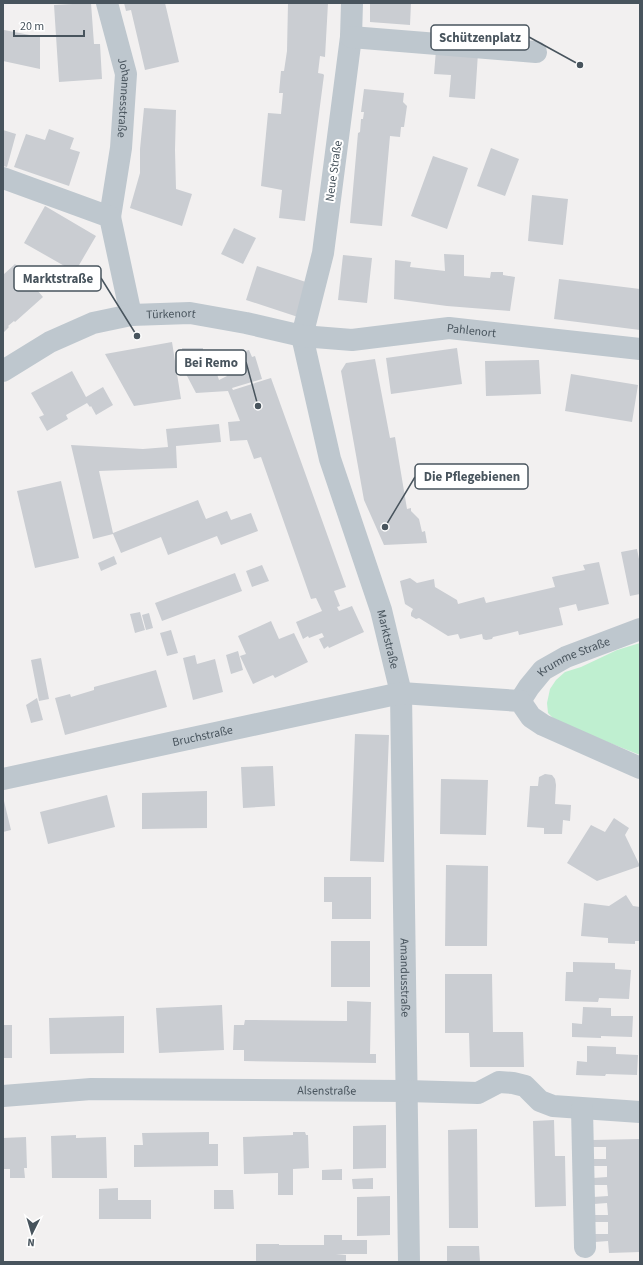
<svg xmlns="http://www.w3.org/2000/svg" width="643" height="1265" font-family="'Source Sans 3',sans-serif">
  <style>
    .green { fill: #bfefd0 }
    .building { fill: #cacdd2 }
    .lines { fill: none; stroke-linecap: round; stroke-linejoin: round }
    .minor { stroke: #bec7ce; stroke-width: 22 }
    .labels { text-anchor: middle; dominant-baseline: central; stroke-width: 4; stroke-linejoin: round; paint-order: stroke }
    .street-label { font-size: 12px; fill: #48545d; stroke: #fff }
    .leader { fill: none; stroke: #48545d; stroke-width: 1.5 }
    .callout-dot { fill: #48545d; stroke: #fff; stroke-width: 1.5 }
    .callout { fill: #fff; stroke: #48545d; stroke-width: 1.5 }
    .callout-label { font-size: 13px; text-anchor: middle; font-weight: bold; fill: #48545d }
  </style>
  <rect width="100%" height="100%" fill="#f2f0f0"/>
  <path class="green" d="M640 643V755L567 726 554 719 548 713 547 703 550 689 556 680 565 672 581 667 617 650Z"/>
  <path class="building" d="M91 3 94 44H100L102 79 59 82 54 5Z
    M124 3H165L179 62 145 70 131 10 126 11Z
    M288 3H328L325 57 320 56 318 73 323 74 324 75 305 221 279 218 282 190 261 186 268 113 281 114 283 93H279L281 71H284L287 51Z
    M370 3H411L410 25 370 22Z
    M4 30 40 37V69L3 61Z
    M436 50 478 53 475 99 449 97 451 75 434 74Z
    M364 89 404 93 403 102 407 106 404 127H401L400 137 390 136 382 226 350 223 358 133 360 132 361 119H363L364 112H361Z
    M144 108 176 110 175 150 176 189 192 194 182 226 130 208 140 173V149Z
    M49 129 74 138 70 149 80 152 69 186 14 167 26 134 45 140Z
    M3 130 16 134 7 167 3 166Z
    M491 148 519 159 505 196 477 186Z
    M433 156 468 168 447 229 411 216Z
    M532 195 568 199 563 245 528 241Z
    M45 206 96 236 75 272 24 243Z
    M234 228 256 238 243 264 221 254Z
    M444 254 464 255V276L490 278 491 272H503V275L515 277 510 311 447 306 394 299 395 260 411 262 410 267 445 271Z
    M343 255 372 258 367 303 338 300Z
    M15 264 43 297 15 322 14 321 8 326 9 327 3 333V275Z
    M257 266 312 284 301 318 246 300Z
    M559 279 640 289V330L554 319Z
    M172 342 181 399 134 406 105 354Z
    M182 348H203L202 366 198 368 202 375 217 374 219 380 227 376 221 358 249 350 252 357 255 356 262 379 232 388 233 390 271 378 346 587 334 591 340 606 337 607 339 611 352 606 364 632 329 648 328 646 324 649 319 639 324 637 322 633 309 638 308 636 303 639 296 622 322 611 316 598 311 599 261 457 254 459 247 440 230 441 228 422 240 421 228 391 196 393 186 374Z
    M457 348 462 384 391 394 386 358Z
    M375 359 390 438 395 437 407 509 411 508V511L419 519 422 532 425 531 427 543 384 545 364 500 341 371 346 363Z
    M539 360 541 394 486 396 485 361Z
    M72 371 86 397 103 387 113 405 96 415 91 406 90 407 87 403 66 415 68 419 47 431 39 417 44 415 31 393Z
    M571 374 638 385 632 422 565 411Z
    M219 424 221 442 176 446 177 468 99 471 113 533 198 500 206 519 227 511 231 520 251 513 258 531 221 545 217 536 168 555 161 537 121 553 113 534 93 539 71 445 143 449 168 447 166 429Z
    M61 481 79 558 35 568 17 491Z
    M637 549 639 559H640V594L630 596 621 552Z
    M114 556 117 564 101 571 98 563Z
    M599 562 609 604 578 611 576 604 559 608 563 625 519 635 518 631 493 637 492 639 486 640 483 639 482 634 460 639 458 634 448 636 419 618 416 619 411 616V613L413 609 405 604 400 581 410 578 417 583 434 579 435 587 457 600 458 604 484 597 486 603 555 587 552 577 585 570 583 565Z
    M262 565 269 581 252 587 246 571Z
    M235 573 242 591 162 621 155 603Z
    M140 612 145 630 135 633 130 614Z
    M149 613 153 628 146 630 142 615Z
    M271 621 279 639 294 633 308 662 275 678 273 675 253 684 240 656 246 654 238 636Z
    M171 630 178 653 167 656 160 633Z
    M238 651 243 670 231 674 226 655Z
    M195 655 197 664 215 659 223 692 193 700 183 658Z
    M41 658 49 699 39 701 31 660Z
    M156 670 167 707 65 735 55 698 70 694 71 697 94 690V687Z
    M37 698 43 720 31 723 26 705Z
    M355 734 389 735 384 862 350 861Z
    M273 766 275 806 243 808 241 767Z
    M545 774 552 775 555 779 556 785 555 804 571 805 570 821 563 820 562 834H544V828L527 827 530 786H538L539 777Z
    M441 779 488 780 486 835 440 834Z
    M207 791V828L142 829V793Z
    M107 795 115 827 48 844 40 812Z
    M3 801H4L11 830 3 832Z
    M614 818 629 828 625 835 640 866 597 881 567 863 591 825 605 832Z
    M446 865 488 866 487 946H445Z
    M324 877H371V919H332V902H324Z
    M626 895 633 906 640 907V941H635V944L608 943V938L581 936 584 903 609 906Z
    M331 941H370V987H331Z
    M573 962 615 963V969L631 970 629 999 599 998 598 1002 565 1001 566 972H573Z
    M445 974H492L493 1032H523L524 1067H470L469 1033H445Z
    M347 1001 371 1002 370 1054H376V1063L244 1061V1050H233L234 1025H244L245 1020 347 1021Z
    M222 1005 224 1050 159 1053 156 1008Z
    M583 1007 611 1008V1016H633L632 1037 601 1036V1038L572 1037V1023L582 1024Z
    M124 1016V1053L50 1054 49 1018Z
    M3 1025H12V1058H3Z
    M587 1046 616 1047V1054L638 1055 637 1075 606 1074 605 1076 576 1075 577 1061 587 1062Z
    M554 1120 555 1156H565L566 1206 535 1207 533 1121Z
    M386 1125V1168L353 1169V1126Z
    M477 1129 478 1228H449L448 1130Z
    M209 1132V1144H218V1166L134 1167V1145H143L142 1133Z
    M293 1132H305L306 1135H308L309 1168 293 1169V1195H278V1173L244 1174 243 1137 293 1135Z
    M76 1135V1138L106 1137 107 1178H52L51 1136Z
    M26 1137 27 1168H24L25 1178H10V1169H3V1138Z
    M639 1139 640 1252 609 1253 608 1241 595 1242 594 1234H608V1222H594V1215H608L607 1203 594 1204 593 1197 608 1196 607 1185H593V1178L607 1177V1166H593V1159H606V1147H592V1140Z
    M342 1169V1180H322V1170Z
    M373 1178V1189H353L352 1179Z
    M118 1188V1200H151V1219H99V1189Z
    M214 1190H233L234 1209H214Z
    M390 1196V1235L357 1236V1197Z
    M324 1235H342V1240H367V1254H336L346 1255V1262H256V1244H279V1245H324Z
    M447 1246H479L480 1262H447Z"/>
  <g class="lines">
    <g class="minor">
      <path id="s1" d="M107 3 126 74 121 148 110 217"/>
      <path id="s2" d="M352 3 351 37 323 253 302 336 330 459 381 610 401 693 409 1262"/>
      <path d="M351 37 536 52"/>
      <path d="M3 178 110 217 131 315"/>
      <path id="s3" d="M3 371 50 342 93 323 131 315 190 313 246 323 302 336 352 340 449 328 640 349"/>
      <path id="s4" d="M520 701 529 687 543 670 566 657 640 629"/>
      <path id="s5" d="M3 779 401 693 520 701 531 717 543 725 640 768"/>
      <path id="s6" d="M3 1096 91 1089 407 1091 478 1093 499 1082 513 1083 525 1086 540 1101 553 1106 640 1112"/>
      <path d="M582 1109 585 1247"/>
    </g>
  </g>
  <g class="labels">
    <g class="street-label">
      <text stroke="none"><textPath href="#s1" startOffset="97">Johannesstraße</textPath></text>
      <text transform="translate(334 171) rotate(-82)">Neue Straße</text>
      <text stroke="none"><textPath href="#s3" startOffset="181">Türkenort</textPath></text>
      <text stroke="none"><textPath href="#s3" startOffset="485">Pahlenort</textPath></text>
      <text stroke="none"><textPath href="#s2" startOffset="653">Marktstraße</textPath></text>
      <text stroke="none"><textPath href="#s4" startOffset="72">Krumme Straße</textPath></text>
      <text stroke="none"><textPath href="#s5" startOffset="204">Bruchstraße</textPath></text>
      <text stroke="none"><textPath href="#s2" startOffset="993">Amandusstraße</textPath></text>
      <text stroke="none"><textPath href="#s6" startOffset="324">Alsenstraße</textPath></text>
    </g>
  </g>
  <path class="leader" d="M580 65L529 37M137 336L101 278M258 406L246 362M385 527L415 477"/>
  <g class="callout-dot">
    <circle cx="580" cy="65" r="4"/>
    <circle cx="137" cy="336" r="4"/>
    <circle cx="258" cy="406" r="4"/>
    <circle cx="385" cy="527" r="4"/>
  </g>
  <g class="callout">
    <rect x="431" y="25" width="98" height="25" rx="4"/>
    <rect x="14" y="266" width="87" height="25" rx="4"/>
    <rect x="176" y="350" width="70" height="25" rx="4"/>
    <rect x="415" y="464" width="113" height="25" rx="4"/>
  </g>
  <g class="callout-label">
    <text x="480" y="42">Schützenplatz</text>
    <text x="58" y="283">Marktstraße</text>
    <text x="211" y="367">Bei Remo</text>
    <text x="472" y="481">Die Pflegebienen</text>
  </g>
  <rect width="643" height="1265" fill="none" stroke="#48545d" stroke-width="8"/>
  <g transform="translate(32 1233) rotate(185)" stroke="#ffffff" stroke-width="3" paint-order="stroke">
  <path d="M0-3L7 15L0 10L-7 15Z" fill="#48545d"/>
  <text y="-6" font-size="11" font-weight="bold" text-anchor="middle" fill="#48545d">N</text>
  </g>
  <path d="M14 30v6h70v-6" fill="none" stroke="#48545d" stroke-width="2"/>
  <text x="20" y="30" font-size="12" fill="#48545d" stroke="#ffffff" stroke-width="3" paint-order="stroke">20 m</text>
</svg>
